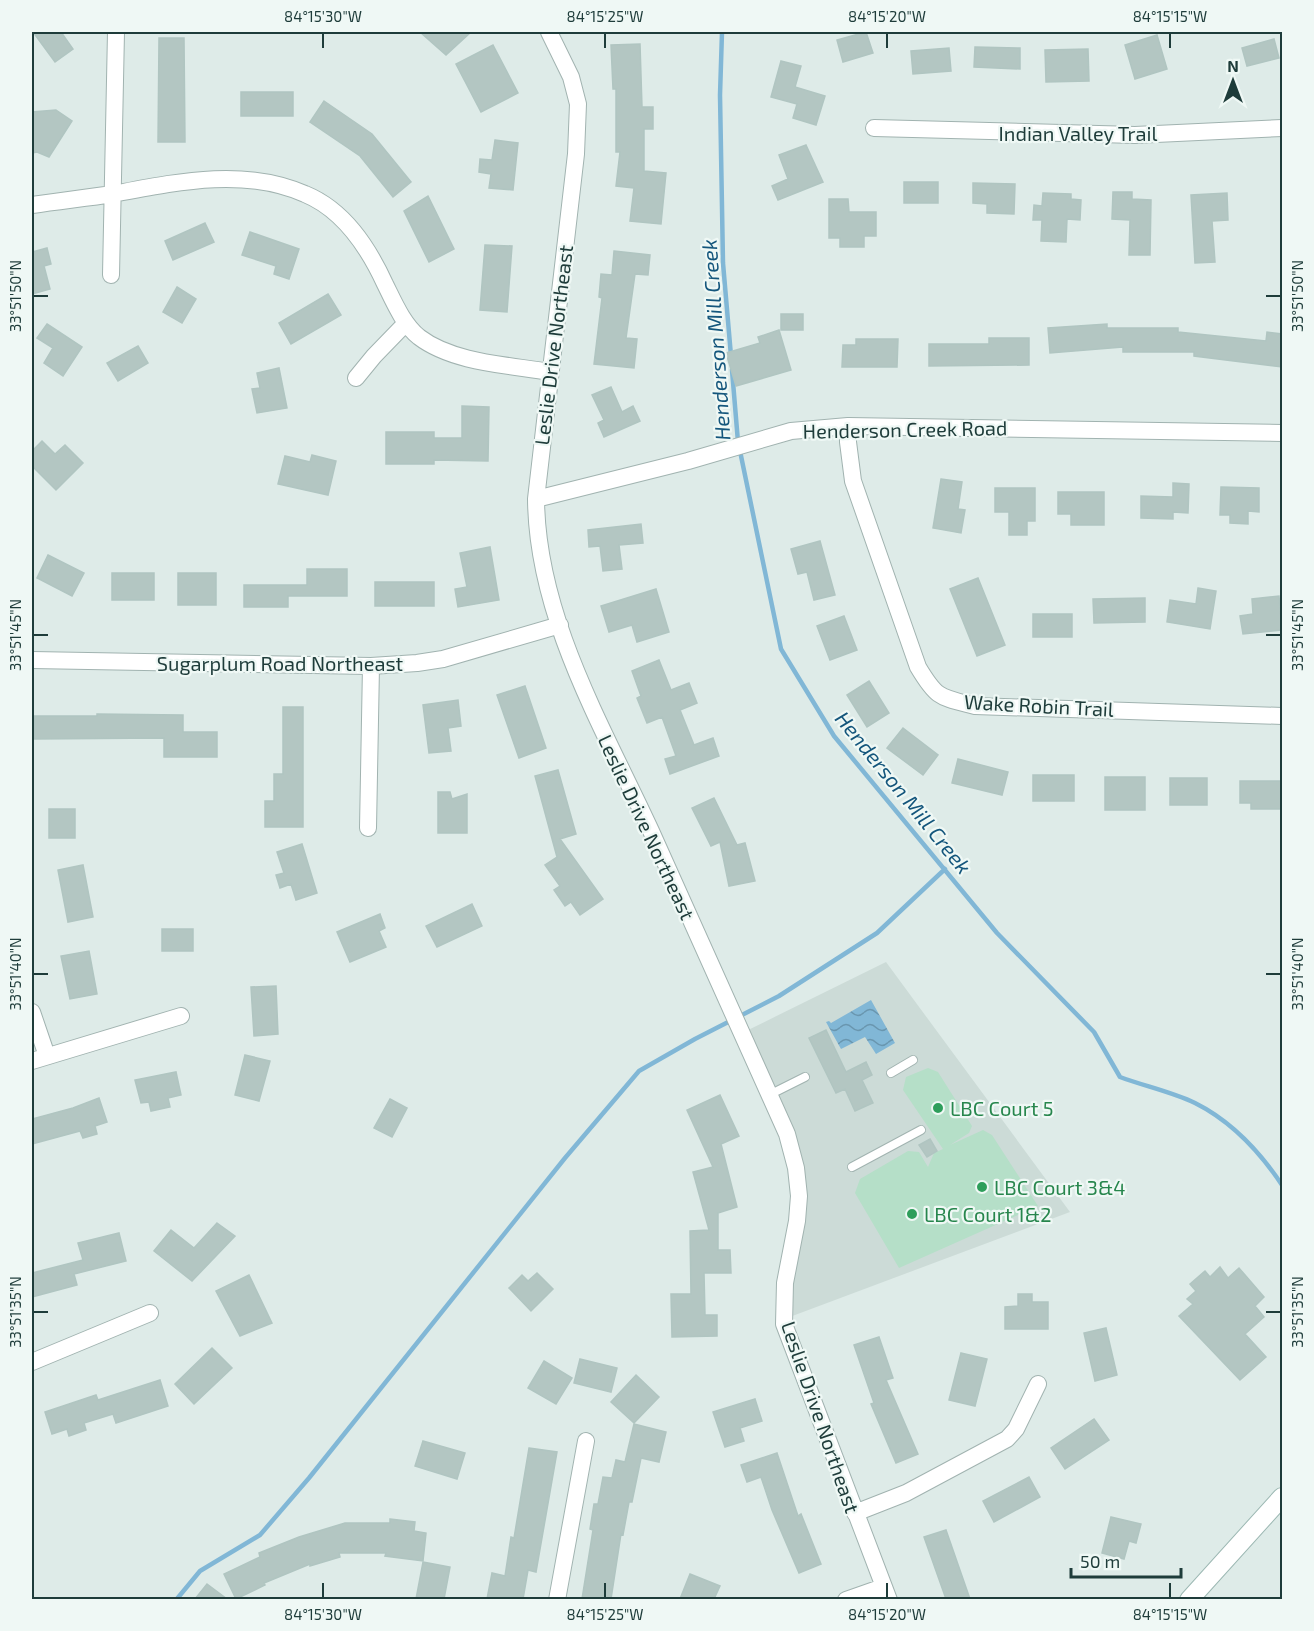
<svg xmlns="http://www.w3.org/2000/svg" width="1314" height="1631" font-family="'Exo 2',sans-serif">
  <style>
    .built { fill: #ccdbd7 }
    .grass { fill: #b5dfc8 }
    .water { fill: url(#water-waves) }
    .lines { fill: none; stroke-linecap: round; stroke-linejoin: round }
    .stream { stroke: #81b7d6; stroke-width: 4.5 }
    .building { fill: #b3c6c2; stroke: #b0c5c1; stroke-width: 1.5 }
    .lane-casing { stroke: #a1b3b0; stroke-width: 10 }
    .street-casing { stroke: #a1b3b0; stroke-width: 18 }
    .secondary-casing { stroke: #9cb8b3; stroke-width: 20 }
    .lane { stroke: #fff; stroke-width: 8 }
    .street { stroke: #fff; stroke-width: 16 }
    .secondary { stroke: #fff; stroke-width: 18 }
    .ticks { fill: none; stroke: #1e3c3a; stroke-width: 2 }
    .leisure-dot { fill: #2e9e5b; stroke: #eff8f5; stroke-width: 2 }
    .labels { text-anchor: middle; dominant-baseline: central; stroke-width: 4.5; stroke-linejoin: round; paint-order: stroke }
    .street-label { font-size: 20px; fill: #1e3c3a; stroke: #eff8f5 }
    .leisure-label { font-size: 20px; fill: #27864d; stroke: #eff8f5; text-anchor: start }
    .water-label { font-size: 21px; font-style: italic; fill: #14567c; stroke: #eff8f5 }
    .neatline { fill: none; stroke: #1e3c3a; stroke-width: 2 }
    .ticks-label { font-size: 15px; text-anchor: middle; fill: #1e3c3a }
  </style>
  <defs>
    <pattern id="water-waves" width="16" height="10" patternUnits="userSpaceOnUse" patternTransform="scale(1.5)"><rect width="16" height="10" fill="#81b7d6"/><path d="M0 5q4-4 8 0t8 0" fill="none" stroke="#6996af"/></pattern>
  </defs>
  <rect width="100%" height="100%" fill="#deebe8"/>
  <path class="built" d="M886 962 1070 1212 787 1318 800 1172 742 1033Z"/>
  <path class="grass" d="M928 1068 938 1072 972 1126 969 1133 950 1145 983 1130 992 1135 1038 1206 899 1268 855 1193 860 1179 908 1151 919 1152 928 1167 934 1153 943 1149 903 1090 906 1077Z"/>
  <path class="water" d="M871 1000 895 1043 876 1054 865 1037 841 1049 826 1022 829 1021 831 1023Z"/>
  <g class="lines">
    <path class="stream" d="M722 32 720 95 723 263 731 356
      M732 370 738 442
      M740 451 781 649 834 736 997 933 1094 1032 1120 1077C1144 1086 1172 1092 1195 1103 1231 1121 1260 1152 1282 1185
      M176 1600 200 1571 260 1535 309 1478 565 1158 639 1071 695 1039 779 996 877 933 945 869"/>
  </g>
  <path class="building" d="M33 32H61L73 49 55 62Z
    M420 32H471L446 55Z
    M866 32 873 53 843 62 837 40Z
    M1157 35 1167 69 1135 79 1125 45Z
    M159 38H184L185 142H158Z
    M1274 39 1279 58 1247 66 1242 48Z
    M640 44 642 107H653V129H644V171L666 173 661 224 630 221 634 188 616 186 620 152H616V89H613L611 45Z
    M493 45 518 93 481 112 456 64Z
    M975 47 1020 48V69L974 67Z
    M949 48 951 71 913 74 911 51Z
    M1088 49 1089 81 1046 82 1045 50Z
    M781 61 801 66 795 87 825 96 816 125 793 118 797 104 771 97Z
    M241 92H293V116H241Z
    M324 101 372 134 411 182 393 197 360 156 310 122Z
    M56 110 72 121 49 157 37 152 32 153V112Z
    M495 140 518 143 513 190 489 188 491 174 479 172 480 159 492 160Z
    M806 145 823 182 778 200 772 186 788 179 779 155Z
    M904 182H938V203H904Z
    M973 183 1015 184 1014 214 987 213V204L973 203Z
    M1113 192H1132V199L1151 200 1150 255H1129L1130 220 1112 219Z
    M1043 193 1071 194V199L1081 200 1080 220 1067 219 1066 242 1041 241 1042 220H1033L1034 205 1042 206Z
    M1227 193 1228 220 1212 221 1215 262 1195 263 1191 195Z
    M428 196 454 249 429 262 404 211Z
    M829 199H848L849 212H876V236H864V247H840V238H829Z
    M205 223 214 242 173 260 165 241Z
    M250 232 299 249 289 279 274 274 276 266 242 255Z
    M485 245 512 246 507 312 480 310Z
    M47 248 51 264 44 266 50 289 32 294V252Z
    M614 251 650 255 648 275 635 274 626 338 637 339 634 368 594 364 602 298 599 297 601 274 612 275Z
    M177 287 196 299 182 323 163 312Z
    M328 294 341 315 291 344 279 323Z
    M781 314H803V330H781Z
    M47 324 82 347 63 376 44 363 53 348 37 338Z
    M1107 324V328H1178V332L1266 341 1267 332 1282 334V367L1194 356V352H1123V347L1050 353 1048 328Z
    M779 330 791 370 736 386 726 353 760 343 758 337Z
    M989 338H1029V365L929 366V344H989Z
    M856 339H898L897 367H842L843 345H856Z
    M138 346 148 363 118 381 107 363Z
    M279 368 287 408 257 413 252 389 260 388 257 373Z
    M611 387 622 412 633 406 640 421 604 437 598 423 604 420 592 395Z
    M462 406 489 407 488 461 434 460V464H386V432H434V438H462Z
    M42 441 55 454 65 445 83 463 56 490 32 466V451Z
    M312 455 336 461 328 495 278 484 285 456 310 462Z
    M941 479 962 482 958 509 965 510 961 533 933 528Z
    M1173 483 1189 484 1188 513 1173 512V519L1141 518V496L1173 497Z
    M1221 487 1259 488V512L1248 511V524L1230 523V515H1220Z
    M995 488H1035V521H1027V535H1009V512H995Z
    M1058 492H1104V525H1071V514H1058Z
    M641 524 643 543 619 545 622 569 603 571 600 546 589 547 588 530Z
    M820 541 835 595 814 600 807 572 798 574 791 549Z
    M490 547 499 600 458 607 455 589 467 587 460 553Z
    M48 555 84 573 72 596 37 578Z
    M307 569H347V596H288V607H244V585H307Z
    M112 573H154V600H112Z
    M178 573H216V605H178Z
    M978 578 1005 645 977 656 950 589Z
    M375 582H434V606H375Z
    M1198 588 1216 591 1210 629 1167 622 1170 600 1196 604Z
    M656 589 669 632 637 642 632 625 609 632 601 606Z
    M1279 596 1282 630 1243 634 1240 616 1253 614 1252 599Z
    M1145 598V622L1094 623 1093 599Z
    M1033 614H1072V637H1033Z
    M844 616 857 650 830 660 817 626Z
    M659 660 671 690 689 683 697 703 680 710 694 745 713 738 719 756 670 774 665 759 676 756 662 717 647 723 637 698 641 696 632 671Z
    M869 681 889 713 867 727 847 695Z
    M525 686 546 748 519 758 497 695Z
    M458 700 461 726 448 728 451 751 429 753 423 705Z
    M283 707H303V827H265V801H274V774H283Z
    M97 714 183 715V732H217V757H164V738L34 739V716H97Z
    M903 728 938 755 923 775 887 748Z
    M958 759 1008 772 1002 795 952 783Z
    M558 770 576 834 560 839 603 899 580 915 571 902 565 906 554 890 560 886 545 865 557 857 535 776Z
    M1033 775H1074V801H1033Z
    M1105 777H1145V810H1105Z
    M1170 778H1207V805H1170Z
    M1240 781H1282V809H1251V803H1240Z
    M438 792H450L452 799 467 794V833H438Z
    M714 798 737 845 745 843 755 881 729 886 720 842 711 846 692 808Z
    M49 809H75V838H49Z
    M302 844 317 893 296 900 291 884 280 888 276 875 284 873 277 852Z
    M83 865 93 917 68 922 58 870Z
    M472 904 482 926 437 947 426 926Z
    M380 914 385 928 379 931 386 947 350 962 337 932Z
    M162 929H193V951H162Z
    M89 951 97 994 70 999 61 956Z
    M276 986 278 1034 254 1036 251 987Z
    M826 1030 846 1072 866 1062 872 1075 862 1080 873 1103 855 1111 845 1089 836 1093 809 1038Z
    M245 1055 270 1061 259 1101 235 1095Z
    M176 1072 181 1095 168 1098 170 1107 151 1111 149 1102 141 1103 135 1080Z
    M720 1095 739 1136 721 1144 737 1207 718 1213V1250H730L731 1273H704L705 1315H717V1336L672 1337 671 1294H691L690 1231 709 1230 693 1172 713 1167 687 1110Z
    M99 1098 107 1122 95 1126 97 1134 83 1138 80 1131 32 1144V1119L73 1108Z
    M390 1099 407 1108 392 1137 374 1128Z
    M930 1139 937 1151 927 1157 919 1145Z
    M217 1223 235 1236 192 1281 154 1251 171 1230 194 1248Z
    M119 1233 126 1261 74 1274 77 1285 32 1297V1273L83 1260 78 1243Z
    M1220 1267 1228 1278 1239 1268 1264 1297 1255 1306 1264 1317 1245 1334 1266 1357 1240 1380 1179 1316 1193 1304 1187 1299 1196 1291 1190 1284 1205 1271 1210 1277Z
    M537 1273 553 1289 531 1311 509 1288 522 1275 528 1281Z
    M249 1275 272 1323 240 1336 216 1291Z
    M1018 1294H1032V1302H1048V1329H1005V1307L1018 1306Z
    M1106 1328 1117 1375 1095 1381 1084 1333Z
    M879 1337 893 1378 886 1380 918 1454 896 1463 871 1404 874 1403 854 1345Z
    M212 1348 232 1368 194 1404 175 1384Z
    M961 1353 987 1359 975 1406 949 1400Z
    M580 1359 617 1368 611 1392 574 1383Z
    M544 1361 572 1378 556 1404 528 1388Z
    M636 1375 659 1397 634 1423 611 1402Z
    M160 1380 168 1406 116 1423 113 1414 84 1423 86 1430 69 1436 67 1429 52 1434 45 1412 96 1395 98 1400Z
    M755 1399 762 1421 740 1428 744 1441 725 1447 713 1412Z
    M1094 1419 1109 1440 1065 1469 1051 1448Z
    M634 1424 666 1432 659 1462 641 1458 632 1502H629L623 1535 621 1534 611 1599H582L593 1530 590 1529 594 1504H598L603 1477 612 1478 616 1460 625 1462Z
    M423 1441 465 1453 457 1479 415 1466Z
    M529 1448 557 1452 536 1572 528 1570 523 1599H487L492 1573 505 1576 511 1537 514 1538Z
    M777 1453 798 1516 801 1514 821 1564 799 1573 772 1510 761 1477 747 1482 741 1465Z
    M1029 1477 1040 1497 994 1522 983 1501Z
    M1111 1517 1141 1524 1136 1543 1129 1541 1124 1559 1102 1553Z
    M390 1519 415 1522 414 1531 426 1533 423 1561 385 1556 386 1553H339L340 1557 310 1566V1564L264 1583 265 1585 236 1599 224 1574 260 1557 259 1553 299 1537 345 1523H390Z
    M946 1530 970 1599H946L924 1537Z
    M423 1562 450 1567 444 1599H416Z
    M690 1574 720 1586 714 1599H680Z
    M207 1584 227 1599H195Z"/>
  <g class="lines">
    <g class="lane-casing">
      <path id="lane" d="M891 1073 913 1060
        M769 1095 805 1077
        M852 1167 921 1130"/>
    </g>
    <g class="street-casing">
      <path id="street" d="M549 32 571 77 578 104 576 154 536 499C537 617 603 727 651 831 697 932 742 1033 787 1134L796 1168 799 1196 797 1221 785 1283 784 1324 889 1600
        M874 128 1135 135 1282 128
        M32 205C59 201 86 198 113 194 176 182 244 167 305 194 344 210 368 247 385 284 394 302 403 324 419 337 453 363 509 365 550 372
        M111 275 116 32
        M356 378 374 356 406 323
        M848 426V442L853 481 918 667C937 699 940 697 975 706L1282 716
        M536 499 688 461 791 431 848 426 1282 433
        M32 660 371 666 417 663 443 659 560 625
        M368 828 371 666
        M32 1012 47 1056
        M32 1061 181 1016
        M32 1362 150 1313
        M855 1513 906 1493 1007 1439 1016 1429 1038 1384
        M557 1600 586 1441
        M846 1600 883 1587"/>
    </g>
    <g class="secondary-casing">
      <path id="secondary" d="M1189 1600 1282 1497"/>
    </g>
    <use href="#lane" class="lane"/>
    <use href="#street" class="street"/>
    <use href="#secondary" class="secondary"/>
  </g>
  <path class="ticks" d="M323 33V48M605 33V48M887 33V48M1170 33V48M33 296H48M1266 296H1281M33 635H48M1266 635H1281M33 974H48M1266 974H1281M33 1312H48M1266 1312H1281M323 1583V1598M605 1583V1598M887 1583V1598M1170 1583V1598"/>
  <g class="leisure-dot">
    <circle cx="938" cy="1108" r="6"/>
    <circle cx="982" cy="1187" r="6"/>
    <circle cx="912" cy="1214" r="6"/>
  </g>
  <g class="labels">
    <g class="street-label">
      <text x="1078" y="133">Indian Valley Trail</text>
      <text transform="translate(553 345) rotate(-83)">Leslie Drive Northeast</text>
      <text transform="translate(905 429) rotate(-1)">Henderson Creek Road</text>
      <text x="280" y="663">Sugarplum Road Northeast</text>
      <text transform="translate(1039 705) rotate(3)">Wake Robin Trail</text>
      <text transform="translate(647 827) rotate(65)">Leslie Drive Northeast</text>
      <text transform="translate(821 1417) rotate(71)">Leslie Drive Northeast</text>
    </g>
    <g class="leisure-label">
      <text x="950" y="1108">LBC Court 5</text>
      <text x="994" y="1187">LBC Court 3&amp;4</text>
      <text x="924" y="1214">LBC Court 1&amp;2</text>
    </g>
    <g class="water-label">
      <text transform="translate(715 340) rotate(-94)">Henderson Mill Creek</text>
      <text transform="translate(904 792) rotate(51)">Henderson Mill Creek</text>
    </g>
  </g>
  <rect width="1314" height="1631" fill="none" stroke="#eff8f5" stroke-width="66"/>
  <g transform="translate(1233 81)" stroke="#eff8f5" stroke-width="4.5" paint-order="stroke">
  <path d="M0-4.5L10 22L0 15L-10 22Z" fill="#1e3c3a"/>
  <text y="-9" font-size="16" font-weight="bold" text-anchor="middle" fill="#1e3c3a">N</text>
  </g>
  <path d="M1071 1568v9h110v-9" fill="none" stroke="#1e3c3a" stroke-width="3"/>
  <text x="1080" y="1568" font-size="18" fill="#1e3c3a" stroke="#eff8f5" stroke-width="4.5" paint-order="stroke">50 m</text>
  <rect x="33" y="33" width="1248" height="1565" class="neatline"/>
  <g class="ticks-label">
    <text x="323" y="22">84°15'30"W</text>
    <text x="605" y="22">84°15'25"W</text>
    <text x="887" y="22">84°15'20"W</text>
    <text x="1170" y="22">84°15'15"W</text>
    <text transform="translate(16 296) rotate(-90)" y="5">33°51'50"N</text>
    <text transform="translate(1298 296) rotate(-90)" y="5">33°51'50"N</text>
    <text transform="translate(16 635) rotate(-90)" y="5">33°51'45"N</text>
    <text transform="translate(1298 635) rotate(-90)" y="5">33°51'45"N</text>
    <text transform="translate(16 974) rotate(-90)" y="5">33°51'40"N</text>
    <text transform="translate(1298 974) rotate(-90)" y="5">33°51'40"N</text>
    <text transform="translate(16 1312) rotate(-90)" y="5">33°51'35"N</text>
    <text transform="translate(1298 1312) rotate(-90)" y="5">33°51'35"N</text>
    <text x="323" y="1620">84°15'30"W</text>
    <text x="605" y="1620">84°15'25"W</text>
    <text x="887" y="1620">84°15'20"W</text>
    <text x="1170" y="1620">84°15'15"W</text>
  </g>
</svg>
